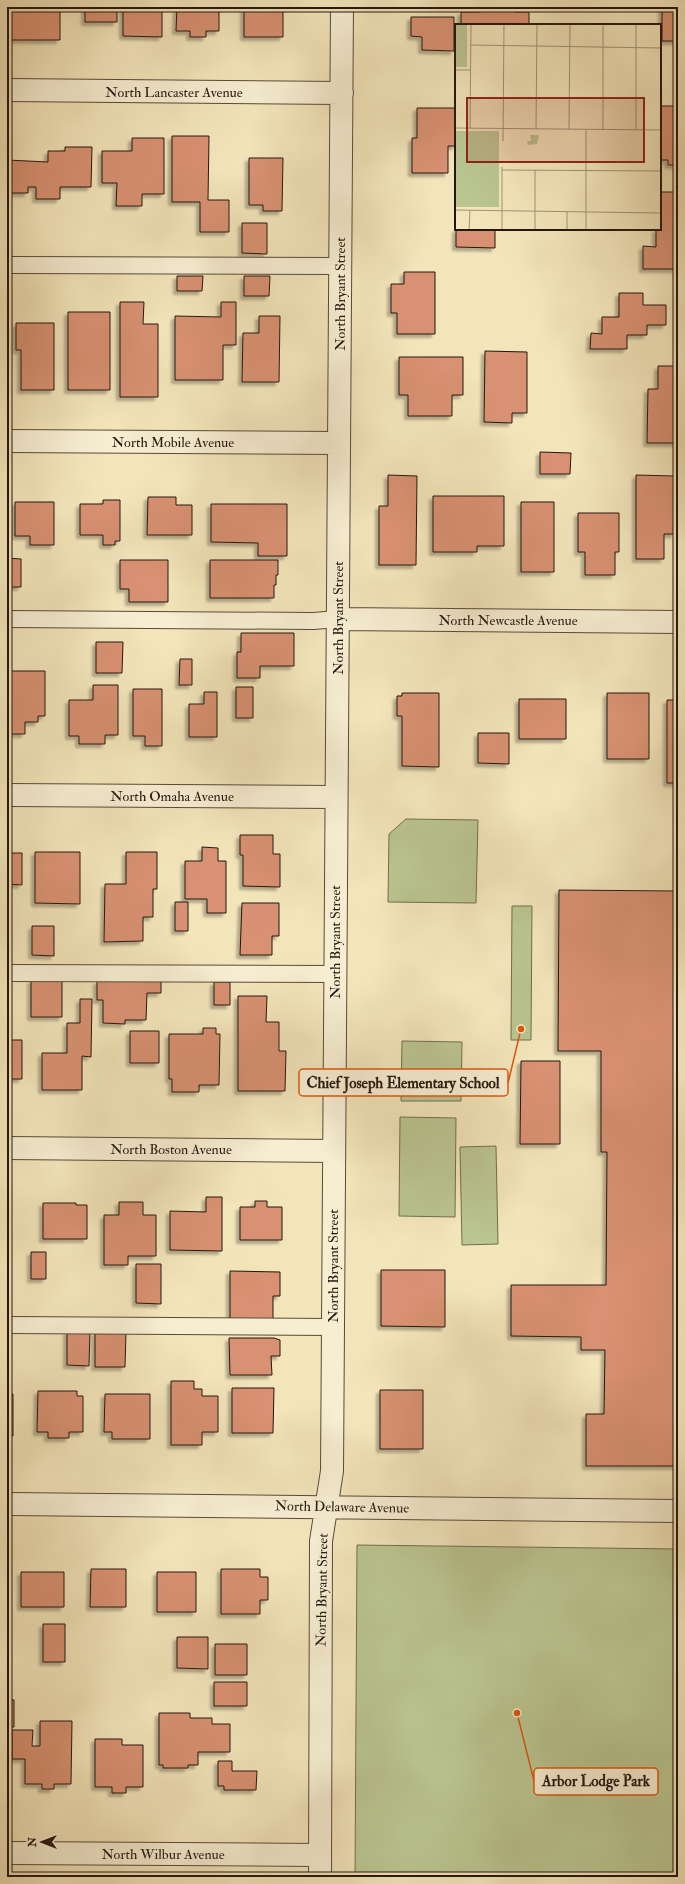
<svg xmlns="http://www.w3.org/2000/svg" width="685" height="1884" font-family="'IM FELL Double Pica',serif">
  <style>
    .green { fill: #bac590; stroke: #6f6e50 }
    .building { fill: #d89172; stroke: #241710; filter: url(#shadow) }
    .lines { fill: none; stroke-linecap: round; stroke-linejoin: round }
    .lane-casing { stroke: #584a3a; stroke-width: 18 }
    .street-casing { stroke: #584a3a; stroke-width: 24 }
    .lane { stroke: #f7eed2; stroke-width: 16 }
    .street { stroke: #f7eed2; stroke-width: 22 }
    .labels { text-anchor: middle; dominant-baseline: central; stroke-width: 3; stroke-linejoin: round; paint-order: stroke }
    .street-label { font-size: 14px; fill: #241710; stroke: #f7eed2 }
    .inset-road { fill: none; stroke: #a09376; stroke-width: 1 }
    .view { fill: #8f2418; fill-opacity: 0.15; stroke: #8f2418; stroke-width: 2 }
    .inset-edge { fill: none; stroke: #241710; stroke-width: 2 }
    .leader { fill: none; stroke: #de560c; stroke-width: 1.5 }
    .callout-dot { fill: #de560c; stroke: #f7eed2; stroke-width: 1.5 }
    .callout { fill: #f7eed2; stroke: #de560c; stroke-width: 1.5 }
    .callout-label { font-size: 15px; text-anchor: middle; font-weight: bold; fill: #241710 }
  </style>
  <defs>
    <filter id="shadow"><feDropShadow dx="-3.5" dy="3.5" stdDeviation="1" flood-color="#0004"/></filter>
  </defs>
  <rect width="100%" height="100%" fill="#f3e5ba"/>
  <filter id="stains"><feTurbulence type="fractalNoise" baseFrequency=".005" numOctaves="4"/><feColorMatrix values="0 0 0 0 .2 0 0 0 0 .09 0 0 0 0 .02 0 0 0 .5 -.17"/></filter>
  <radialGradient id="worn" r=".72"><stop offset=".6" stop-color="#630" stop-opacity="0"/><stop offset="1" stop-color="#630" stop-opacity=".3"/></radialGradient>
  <path class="green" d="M406 819 478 820 476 903 388 902 389 834Z
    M512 906H532L531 1040H511Z
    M402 1041 462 1042 461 1101H401Z
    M400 1117 456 1118 455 1217 399 1216Z
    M496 1146 498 1244 462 1245 460 1147Z
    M357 1545 678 1549V1877H355Z"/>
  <path class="building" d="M7 7H60V40H7Z
    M85 7H117V22H85Z
    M123 7H162V37L123 36Z
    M177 7H219V31H206V37H190V31H176Z
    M244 7H283V37H244Z
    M480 7H515V12H529V25H461V12H480Z
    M662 7H678V41H662Z
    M411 17H454V51L422 50V37L411 36Z
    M660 106H678V165H668V160H660Z
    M417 108H456V146H448V173H412V138H417Z
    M172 136H209L208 200H229V232H200V202H172Z
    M132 138H164V194H142V206H116L117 183H102V151H132Z
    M65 147H92L91 187H60V199H36V187H28V193H7V160L48 162V151H65Z
    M249 158H283L282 211H263V205H249Z
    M660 192H678V269H643V246L656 247V229H660Z
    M242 223H267V254L242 253Z
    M456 229H495V248L456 247Z
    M404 272H435V334H397V313H391V284H404Z
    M177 276H203L202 291H177Z
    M244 276H270L269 296H244Z
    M619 293H643V305H666V325H647V335H627V349H590L591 333 602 334V317H619Z
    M120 302H144L143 324H158V397H120Z
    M221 302H236V345H223V380H175V316L221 317Z
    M68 312H110V390H68Z
    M259 316H280L279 382H242L243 333H259Z
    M16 323H54V390H21V350H16Z
    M485 351 527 352V413H512V423L484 422Z
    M399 357H463V395H452V416H408V395H399Z
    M658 366H678V443H647L648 389H658Z
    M540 452 571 453 570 474H540Z
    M388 475 417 476 416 565H379V506H388Z
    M636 475 675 476V534H664V559H636Z
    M433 496H504V546H477V552H433Z
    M148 497H176V505H192V535H147Z
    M103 500H120V541H115V545H103V535H80V504H103Z
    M15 502H54V545H30V536H15Z
    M521 502H554V572H521Z
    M211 504H287V556H258V543L211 542Z
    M578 513H619V552H615V575H585V552H578Z
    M7 558 21 559V587H7Z
    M120 560H168V602H129V589H120Z
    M210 560H278V575H276V585H274V598H210Z
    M241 633H294V666H260V678H237V652H241Z
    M96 642H123L122 673H96Z
    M180 659H192V685H179Z
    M7 671H45V716H38V722H25V734H7Z
    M93 685H118V735H105V744H79V736H69V700H93Z
    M236 687H253V718H236Z
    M133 689H162V746H145V736H133Z
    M204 692H217V737H189V704H204Z
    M402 693H439V767L402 766V716H397V696H402Z
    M607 693H649V759H607Z
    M519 699H566V739H519Z
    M667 700H678V783H667Z
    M478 733H509V764L478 763Z
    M240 835H273V854H280V887L243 886V855H240Z
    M202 847 218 848V861H226V913H207V899H185V861H202Z
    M35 852H80V904L35 903Z
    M126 852H157V889H153V917H143V941L104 942 105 884H126Z
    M7 853H22V885L7 884Z
    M559 890 678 891V1466H586V1414H604L605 1350H581V1337L511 1336V1285H606L607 1152H601V1051H558Z
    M175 902H188V931H175Z
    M242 903H279V936H272V955H240Z
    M32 926H54V956L32 955Z
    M161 978V993H147L146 1020H125V1024L103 1023V1000H97V981Z
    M31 980H62V1017H31Z
    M214 982H230V1005H214Z
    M238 996H267L266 1022H279V1051H286L285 1091H238Z
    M80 999H92L91 1057 82 1056V1090H42V1053H67V1023H80Z
    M203 1028H216V1034H220L219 1085H199V1092H172V1079H169V1034H203Z
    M130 1031H159V1063H130Z
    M7 1040H22V1079H7Z
    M521 1061H560V1144H520Z
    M206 1197H222V1251L170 1250V1211L206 1212Z
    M7 1199H10L9 1255H7Z
    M255 1201H267V1207H282V1240H240V1207H255Z
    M119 1202H143V1215H156V1256H128V1265H104V1215H119Z
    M43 1203H76V1205H87V1239H43Z
    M31 1252H46V1279H31Z
    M136 1264H161V1304L136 1303Z
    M381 1270H445V1327L381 1326Z
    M230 1271 280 1272V1296H273V1322H230Z
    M67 1331H90L89 1366 67 1365Z
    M95 1332H126L125 1367H95Z
    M229 1338H274L280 1340V1356H271L272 1375H230Z
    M171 1381H194V1389H202V1396H218V1432H202V1445H171Z
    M232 1388H274L273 1433H232Z
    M380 1390H423V1449H380Z
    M38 1391H77V1396H83V1432H69V1438H48V1432H37Z
    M7 1394H13V1436H7Z
    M105 1394H150V1439H112V1432H104Z
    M91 1569H126V1607H90Z
    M221 1569H260V1577H268V1600H260V1614H221Z
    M21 1572H64V1607H21Z
    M157 1572H196V1612H157Z
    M43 1624H65V1662H43Z
    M177 1637H208V1669L177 1668Z
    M215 1644H247V1675H215Z
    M214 1682H247V1706H214Z
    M7 1699 14 1700V1727H7Z
    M159 1713H190V1718H212V1724H230V1752H198V1765H188V1768H163V1765H159Z
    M40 1721H72L71 1784H54V1789H42V1784H25V1759H12V1730H33L32 1746H40Z
    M95 1739H122V1745H143V1787H126V1793H112V1787H95Z
    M218 1761H232V1771H257L256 1790H224V1786H218Z"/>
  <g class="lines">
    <g class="lane-casing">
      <path id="lane" d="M7 265 340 266
        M7 619 313 621 338 619
        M7 973 335 974
        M7 1325 333 1327"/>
    </g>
    <g class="street-casing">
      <path id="street" d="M7 90 342 93
        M7 441 339 443
        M338 619 678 622
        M7 795 336 797
        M7 1148 334 1151
        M7 1504 678 1511
        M7 1853 320 1855
        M320 1877 321 1541 332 1471 342 7"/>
    </g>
    <use href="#lane" class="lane"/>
    <use href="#street" class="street"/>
  </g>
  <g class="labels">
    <g class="street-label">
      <text x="174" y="92">North Lancaster Avenue</text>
      <text transform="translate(340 294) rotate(-90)">North Bryant Street</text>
      <text x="173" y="442">North Mobile Avenue</text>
      <text transform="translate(338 618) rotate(-90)">North Bryant Street</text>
      <text x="508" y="620">North Newcastle Avenue</text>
      <text x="172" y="796">North Omaha Avenue</text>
      <text transform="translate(335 942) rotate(-90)">North Bryant Street</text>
      <text x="171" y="1149">North Boston Avenue</text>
      <text transform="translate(333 1266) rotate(-90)">North Bryant Street</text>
      <text transform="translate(342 1507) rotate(1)">North Delaware Avenue</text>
      <text transform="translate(322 1590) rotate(-89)">North Bryant Street</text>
      <text x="163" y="1854">North Wilbur Avenue</text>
    </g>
  </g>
  <g transform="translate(455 24)">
    <rect width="206" height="206" fill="#f3e5ba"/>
    <path d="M0 0H12V43H0ZM0 107H44V183H0ZM75 111H84L82 120 73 121 72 117H76Z" fill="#bac590"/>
    <path class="inset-road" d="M16 21 206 24M0 46H16M0 104 206 106M15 104 16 0M81 105 82 0M114 105 115 0M148 106V0M181 106V0M48 117 49 0M47 146 206 147M0 186 206 189M14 206 15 186M47 206V143M80 206V146M112 206V188M131 206V106"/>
    <path class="view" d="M12 74H189V138H12Z"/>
    <rect width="206" height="206" class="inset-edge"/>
  </g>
  <path class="leader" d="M521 1029L508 1083M517 1713L534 1781"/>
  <g class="callout-dot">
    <circle cx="521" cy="1029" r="4"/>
    <circle cx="517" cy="1713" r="4"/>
  </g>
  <g class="callout">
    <rect x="299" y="1069" width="209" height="27" rx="4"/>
    <rect x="534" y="1768" width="124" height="27" rx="4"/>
  </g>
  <g class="callout-label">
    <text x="403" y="1088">Chief Joseph Elementary School</text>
    <text x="596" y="1786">Arbor Lodge Park</text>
  </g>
  <rect width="685" height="1884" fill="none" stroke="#f3e5ba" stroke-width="24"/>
  <rect x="8" y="8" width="669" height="1868" fill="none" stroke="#241710" stroke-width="2"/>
  <rect x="12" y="12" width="661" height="1860" fill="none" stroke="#241710"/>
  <g transform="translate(42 1842) rotate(270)" stroke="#f7eed2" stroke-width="3" paint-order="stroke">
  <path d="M0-3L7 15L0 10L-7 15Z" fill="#241710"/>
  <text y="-6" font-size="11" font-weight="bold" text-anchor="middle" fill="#241710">N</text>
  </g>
  <rect width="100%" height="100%" filter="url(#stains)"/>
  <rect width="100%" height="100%" fill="url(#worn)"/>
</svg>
